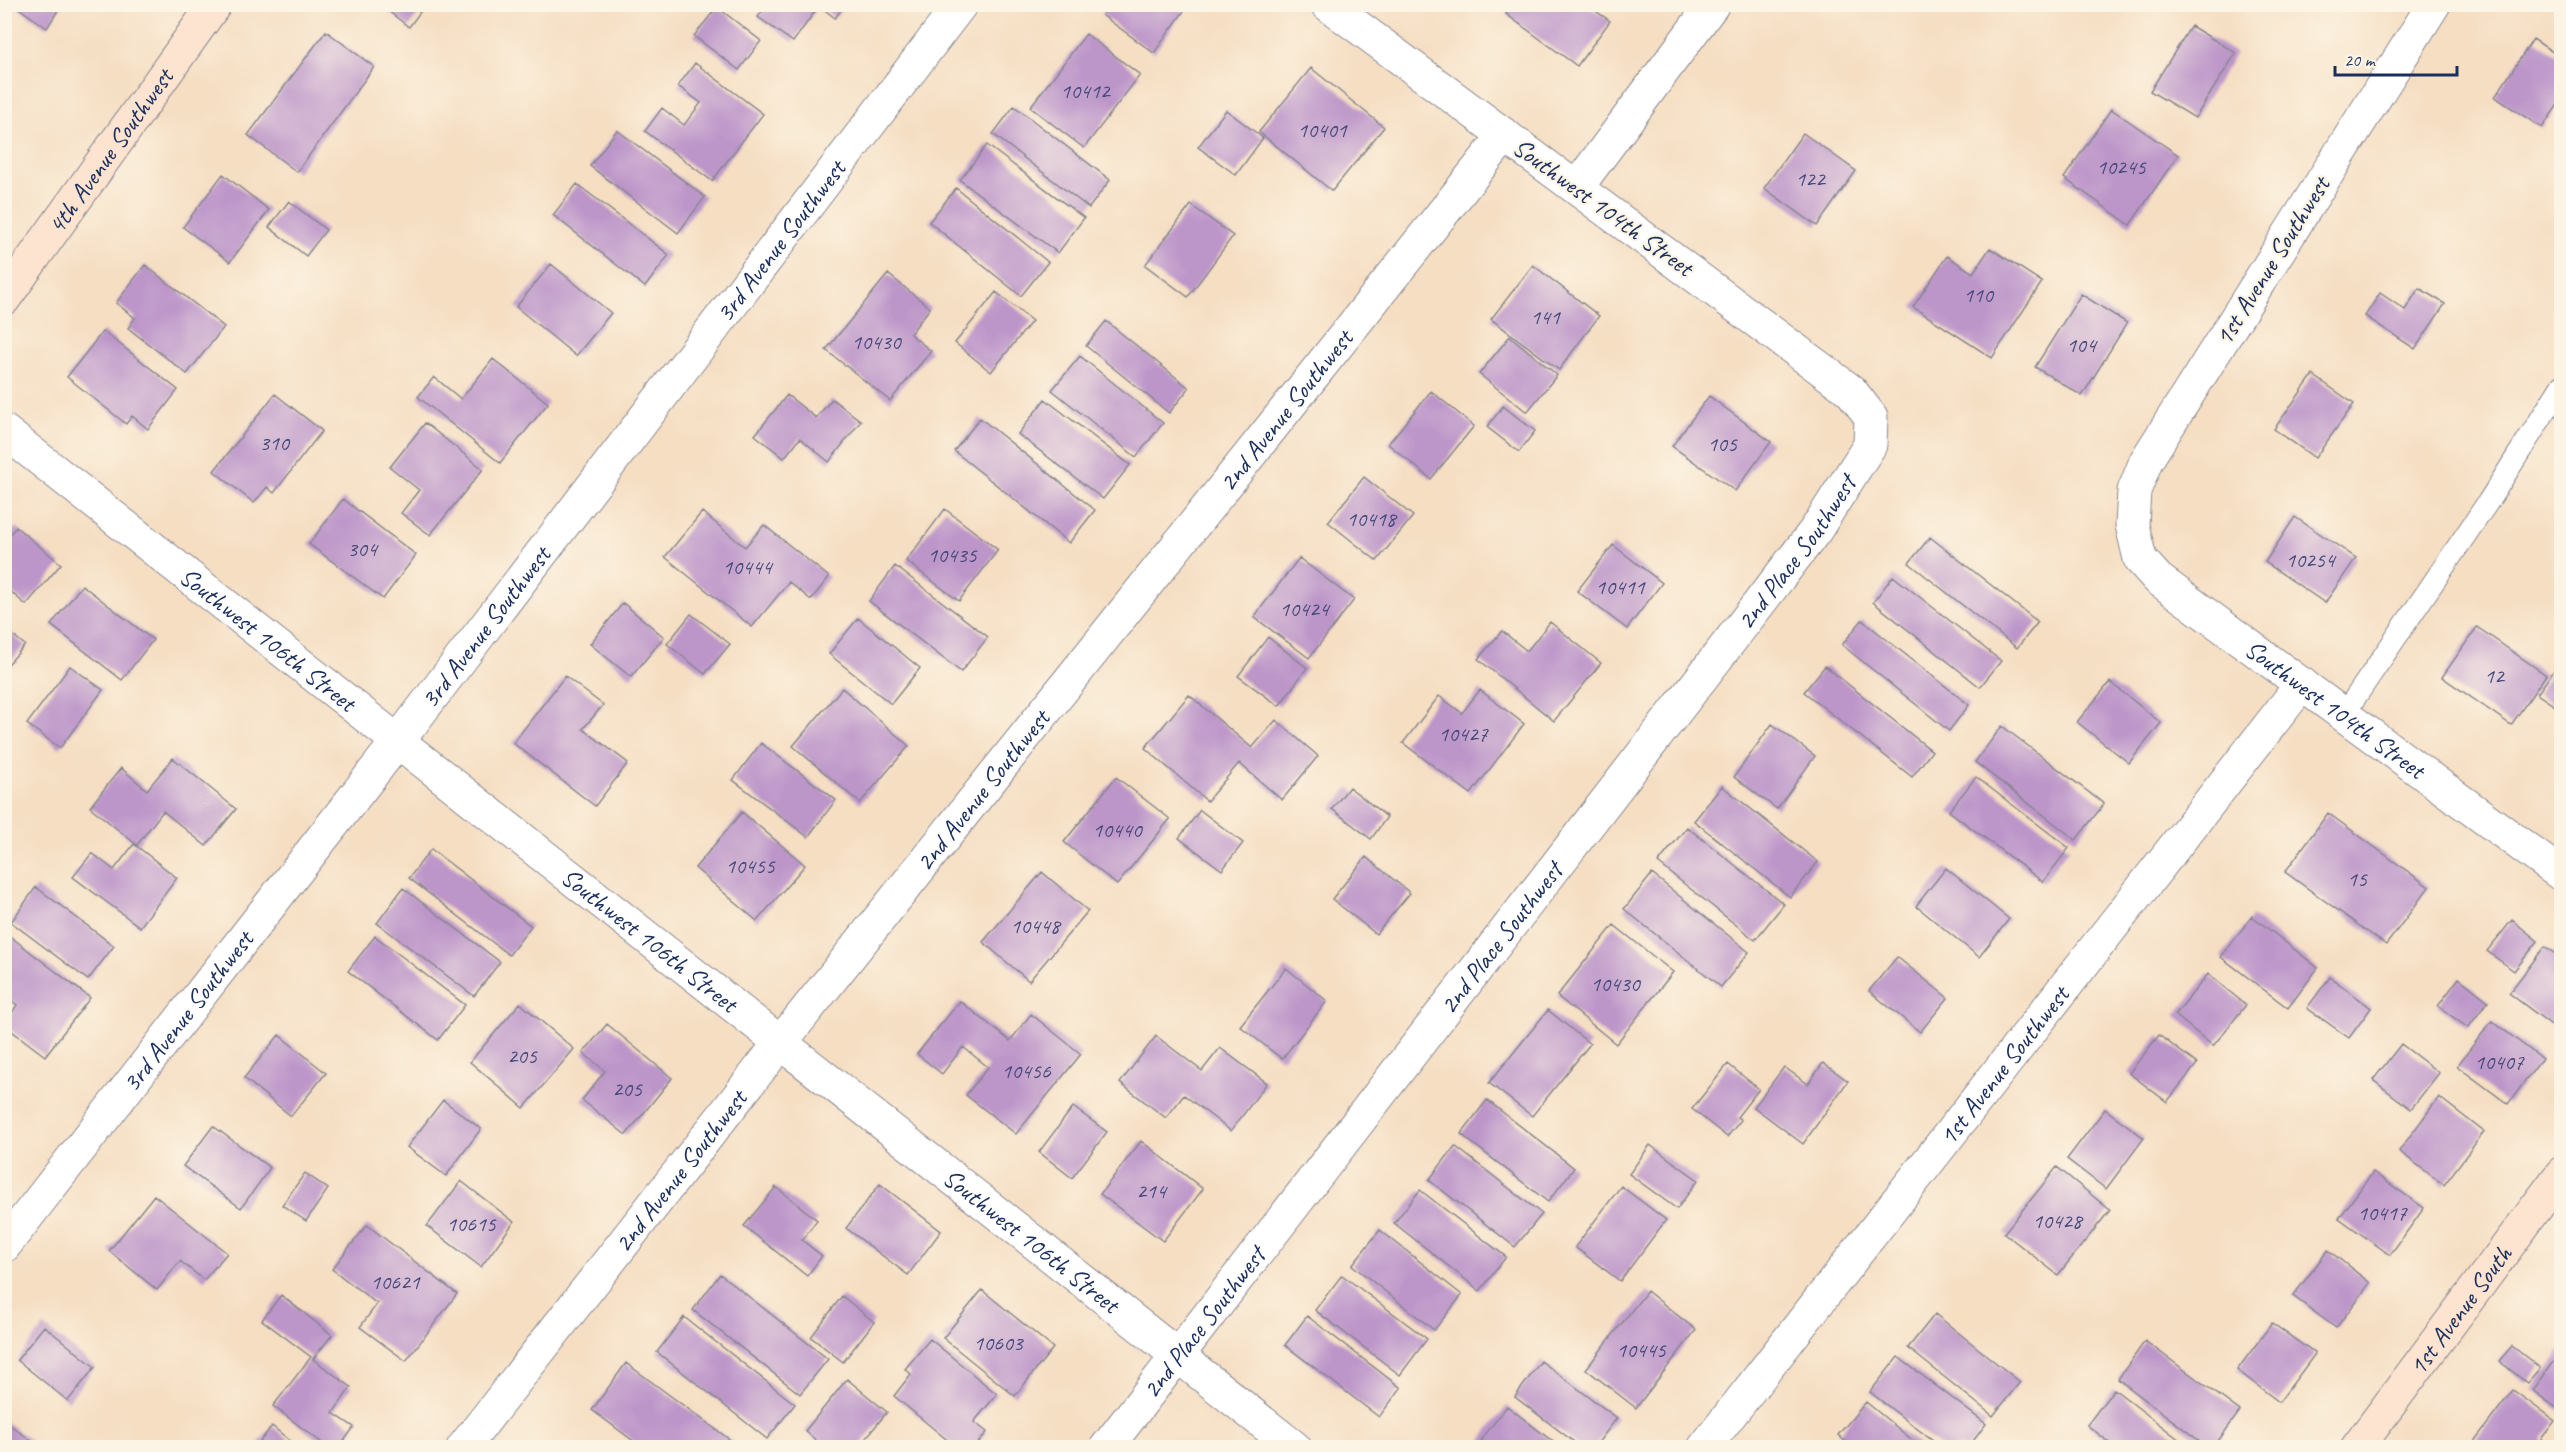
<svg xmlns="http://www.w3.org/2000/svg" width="2566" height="1452" font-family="Caveat,sans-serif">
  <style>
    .building { fill: #bc95c9 }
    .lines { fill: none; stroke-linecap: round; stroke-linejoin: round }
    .lane-casing { stroke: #888690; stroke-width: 23 }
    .street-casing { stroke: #888690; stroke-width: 35 }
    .secondary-casing { stroke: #888690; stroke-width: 35 }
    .lane { stroke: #fff; stroke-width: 21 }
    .street { stroke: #fff; stroke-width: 33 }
    .secondary { stroke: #fde4d0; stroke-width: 33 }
    .labels { text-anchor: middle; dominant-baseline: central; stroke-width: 4.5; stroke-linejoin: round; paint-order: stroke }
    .number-label { font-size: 22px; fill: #434879 }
    .street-label { font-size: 26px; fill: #1b2f5e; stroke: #fcf5e5 }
  </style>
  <rect width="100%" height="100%" fill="#fcf5e5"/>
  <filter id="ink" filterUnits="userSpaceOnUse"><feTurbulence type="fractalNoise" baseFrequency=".0167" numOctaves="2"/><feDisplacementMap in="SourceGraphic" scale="12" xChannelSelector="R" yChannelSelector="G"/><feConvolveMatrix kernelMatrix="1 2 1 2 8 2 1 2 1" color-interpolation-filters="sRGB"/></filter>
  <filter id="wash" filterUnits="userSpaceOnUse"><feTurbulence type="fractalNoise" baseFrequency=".008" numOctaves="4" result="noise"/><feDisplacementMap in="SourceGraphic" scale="24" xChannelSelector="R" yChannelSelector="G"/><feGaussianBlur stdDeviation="1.35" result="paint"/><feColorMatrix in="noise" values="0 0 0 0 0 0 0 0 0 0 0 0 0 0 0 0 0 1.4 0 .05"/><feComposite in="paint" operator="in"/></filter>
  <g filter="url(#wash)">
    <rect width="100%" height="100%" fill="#f5dec2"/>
    <g id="blocks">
      <path class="building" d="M13 4H62L47 28Z
        M379 4H426L409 27Z
        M767 4H809L816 10 793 42 758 17Z
        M817 4H846L835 18Z
        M1109 4H1189L1154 53 1102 15Z
        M1513 5H1587L1610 21 1577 66 1506 14Z
        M717 7 761 41 739 70 694 36Z
        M2191 26 2236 53 2195 118 2150 91Z
        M326 31 374 67 297 172 248 135Z
        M1086 34 1140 75 1084 148 1030 107Z
        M2533 39 2562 58V99L2542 128 2495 97Z
        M695 63 763 114 712 181 645 131 662 108 684 125 701 103 678 86Z
        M1311 68 1384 127 1332 191 1259 132Z
        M1014 106 1110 180 1089 208 993 134Z
        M2111 109 2178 155 2130 225 2064 178Z
        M1226 110 1263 138 1236 175 1198 147Z
        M617 130 705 197 678 233 590 166Z
        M1803 133 1856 171 1817 226 1764 188Z
        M987 145 1084 218 1058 253 960 180Z
        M223 174 269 210 230 262 183 227Z
        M577 184 669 255 645 287 553 215Z
        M956 188 1048 262 1021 296 929 222Z
        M289 201 326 230 306 256 269 227Z
        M1191 205 1233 236 1188 297 1145 265Z
        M1990 248 2042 282 1992 358 1913 307 1947 256 1973 273Z
        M551 264 611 313 576 356 516 307Z
        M145 265 224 327 187 374 128 328 135 318 116 303Z
        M1533 265 1599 316 1559 370 1491 319Z
        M888 274 930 308 910 334 931 351 890 401 826 350Z
        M2419 288 2445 304 2415 349 2365 316 2380 293 2405 310Z
        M996 292 1032 321 991 372 955 343Z
        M2081 294 2127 323 2082 396 2035 367Z
        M1106 321 1189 388 1169 413 1086 346Z
        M103 331 178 390 148 429 132 416 126 424 67 377Z
        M1510 336 1557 375 1527 412 1479 374Z
        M1080 356 1163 423 1136 457 1052 390Z
        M493 359 548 403 500 463 418 397 434 377 461 399Z
        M2313 375 2354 404 2315 458 2274 429Z
        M1431 391 1474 426 1431 479 1388 444Z
        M275 394 322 431 274 493 267 487 254 503 214 471Z
        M787 395 816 418 832 399 861 421 829 462 800 438 784 458 755 435Z
        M1709 396 1771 442 1735 491 1672 446Z
        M1045 399 1130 465 1103 499 1018 434Z
        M1503 406 1535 431 1519 452 1487 427Z
        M980 418 1095 510 1069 543 954 451Z
        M425 423 483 469 430 535 401 513 419 490 390 467Z
        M1364 477 1413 516 1377 561 1328 522Z
        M343 499 416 555 383 599 309 544Z
        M945 509 998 550 959 601 906 561Z
        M702 512 745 547 764 525 829 577 811 600 789 582 752 627 665 557Z
        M2295 517 2356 558 2325 603 2265 562Z
        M16 527 61 564 26 605 4 586V541Z
        M1930 537 2038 622 2017 648 1909 563Z
        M1613 545 1662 583 1627 629 1577 591Z
        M1299 558 1354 600 1309 658 1254 617Z
        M895 566 988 637 961 672 869 601Z
        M1893 576 2001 661 1980 687 1873 602Z
        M82 585 153 640 122 680 51 625Z
        M623 603 664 637 631 677 590 644Z
        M691 614 730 644 705 674 667 644Z
        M858 618 920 668 891 704 829 654Z
        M1862 620 1969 705 1949 731 1842 645Z
        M1550 622 1601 663 1554 721 1478 659 1502 631 1527 651Z
        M2477 627 2546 675 2511 725 2442 677Z
        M4 628 25 645 4 669Z
        M1268 637 1307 668 1279 706 1238 676Z
        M2562 659V703L2558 708 2537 694Z
        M70 666 103 690 60 748 27 724Z
        M1825 666 1932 751 1912 777 1804 692Z
        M565 676 603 705 583 729 628 763 595 806 513 743Z
        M2110 682 2161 723 2129 763 2077 722Z
        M842 688 909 746 860 803 793 746Z
        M1480 690 1524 724 1471 794 1403 743 1439 696 1462 713Z
        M1189 695 1252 748 1276 720 1318 756 1282 800 1239 763 1207 801 1145 748Z
        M1772 724 1815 756 1777 809 1734 777Z
        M2002 726 2104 804 2076 840 1975 762Z
        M761 743 836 800 808 837 733 780Z
        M173 758 236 809 206 846 163 811 137 845 90 807 121 768 147 790Z
        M1116 777 1170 819 1117 885 1064 842Z
        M1976 777 2069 848 2043 882 1949 811Z
        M1722 786 1818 862 1790 897 1694 821Z
        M1349 787 1387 817 1371 839 1332 809Z
        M1200 810 1243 843 1222 870 1179 838Z
        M742 812 805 865 757 921 695 868Z
        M2328 813 2429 887 2386 945 2285 872Z
        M1687 827 1784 904 1755 940 1658 863Z
        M134 844 177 878 140 927 73 877 92 853 114 870Z
        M431 849 531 926 509 955 409 878Z
        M1366 857 1410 893 1376 934 1332 899Z
        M1946 868 2009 919 1979 957 1916 906Z
        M1042 872 1088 911 1029 981 983 942Z
        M1652 874 1749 952 1721 987 1624 909Z
        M36 887 114 946 88 980 11 922Z
        M403 888 500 962 474 996 377 923Z
        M2252 916 2318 968 2288 1008 2221 957Z
        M2512 920 2538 941 2514 971 2487 951Z
        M1614 925 1673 972 1616 1044 1557 996Z
        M7 934 90 998 45 1056 4 1025 17 1005 4 995V938Z
        M375 936 465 1005 438 1040 348 971Z
        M2545 946 2562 958V1033L2509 993Z
        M1897 957 1948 998 1920 1032 1869 991Z
        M1286 968 1327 1001 1282 1059 1240 1026Z
        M2208 974 2246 1005 2213 1046 2175 1015Z
        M2330 977 2371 1008 2349 1038 2307 1008Z
        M2459 978 2488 1001 2468 1028 2438 1006Z
        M960 1001 1010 1041 1031 1014 1081 1054 1016 1134 966 1095 988 1067 963 1047 942 1074 917 1054Z
        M520 1003 574 1049 524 1108 470 1062Z
        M1548 1010 1590 1044 1532 1116 1489 1083Z
        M2492 1021 2542 1059 2508 1104 2457 1066Z
        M607 1024 672 1078 626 1135 582 1100 605 1071 583 1053Z
        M279 1035 326 1073 291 1116 244 1078Z
        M2159 1035 2197 1064 2167 1102 2129 1073Z
        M1156 1036 1202 1071 1220 1048 1267 1083 1231 1131 1184 1095 1166 1118 1120 1083Z
        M2401 1044 2439 1073 2411 1109 2373 1080Z
        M1823 1063 1848 1081 1803 1144 1754 1107 1784 1067 1808 1084Z
        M1728 1064 1759 1089 1737 1117 1741 1120 1727 1137 1692 1109Z
        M2439 1097 2484 1132 2444 1185 2399 1151Z
        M443 1100 481 1129 446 1176 407 1147Z
        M1487 1100 1574 1168 1548 1202 1461 1134Z
        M1073 1107 1107 1132 1072 1178 1039 1152Z
        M2105 1109 2144 1138 2106 1189 2067 1159Z
        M213 1126 270 1168 241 1208 183 1166Z
        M1141 1141 1203 1189 1163 1241 1100 1194Z
        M1650 1145 1698 1180 1677 1209 1629 1174Z
        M1455 1146 1542 1214 1515 1247 1429 1180Z
        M2057 1167 2110 1210 2058 1275 2004 1233Z
        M2373 1172 2424 1208 2390 1255 2339 1218Z
        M305 1173 328 1189 306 1221 282 1205Z
        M461 1181 514 1222 481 1267 427 1226Z
        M880 1184 941 1231 908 1275 846 1228Z
        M1621 1186 1666 1220 1620 1281 1575 1247Z
        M776 1187 817 1220 802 1240 822 1256 807 1276 744 1226Z
        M1420 1190 1506 1257 1480 1291 1394 1223Z
        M154 1195 227 1253 204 1280 180 1261 157 1290 109 1251Z
        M367 1225 457 1294 406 1361 360 1327 377 1304 332 1269Z
        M1380 1230 1462 1295 1434 1330 1352 1265Z
        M2328 1250 2370 1283 2336 1328 2293 1296Z
        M720 1274 828 1359 800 1394 693 1310Z
        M1342 1275 1427 1339 1400 1375 1315 1310Z
        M982 1290 1053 1348 1015 1396 943 1338Z
        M1647 1291 1696 1330 1636 1408 1586 1369Z
        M281 1295 332 1335 313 1359 351 1387 333 1413 354 1427 339 1448H329L273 1406 311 1357 262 1320Z
        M842 1296 874 1322 843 1362 811 1337Z
        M1935 1314 2020 1382 1993 1416 1908 1348Z
        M1307 1316 1401 1388 1379 1417 1285 1345Z
        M684 1317 795 1404 767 1439 657 1352Z
        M2272 1323 2315 1354 2279 1402 2237 1370Z
        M44 1326 95 1367 68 1401 17 1360Z
        M930 1339 997 1394 974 1422 987 1432 974 1448H957L894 1396 911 1374 905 1369Z
        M2145 1341 2240 1411 2213 1448H2209L2118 1379Z
        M2512 1346 2540 1368 2527 1383 2499 1361Z
        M2562 1350V1412L2532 1390Z
        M1898 1357 1986 1424 1968 1448H1942L1870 1392Z
        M1541 1361 1617 1418 1594 1448H1582L1515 1397Z
        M626 1363 741 1448H643L592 1410Z
        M847 1379 887 1412 858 1448H825L805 1431Z
        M2114 1389 2190 1448H2117L2087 1425Z
        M2513 1390 2555 1421 2541 1439 2552 1448H2469Z
        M1866 1402 1922 1448H1853L1838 1435Z
        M1507 1406 1561 1448H1491L1481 1440Z
        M6 1422 41 1448H4Z
        M272 1426 299 1448H255Z"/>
    </g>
  </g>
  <g filter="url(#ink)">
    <use href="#blocks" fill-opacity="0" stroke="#888690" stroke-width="1.5"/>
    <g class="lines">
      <g class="lane-casing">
        <path id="lane" d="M2344 714 2488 502 2562 385"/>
      </g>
      <g class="street-casing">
        <g id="street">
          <path id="s1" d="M2434 4 2146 461 2134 491 2132 525 2140 559 2158 579 2562 875"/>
          <path d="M1577 187 1713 4"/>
          <path id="s2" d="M4 431 1295 1448"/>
          <path id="s3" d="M4 1246 398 741 961 4"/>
          <path id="s4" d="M463 1448 781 1042 1505 135"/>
          <path id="s5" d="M1106 1448 1815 531 1870 445 1871 417 1851 391 1327 4"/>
          <path id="s6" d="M1704 1448 2302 684"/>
        </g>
      </g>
      <g class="secondary-casing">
        <g id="secondary">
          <path id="s7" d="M4 299 215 4"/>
          <path id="s8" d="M2357 1448 2562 1173"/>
        </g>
      </g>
      <use href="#lane" class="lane"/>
      <use href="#street" class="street"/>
      <use href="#secondary" class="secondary"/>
    </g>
  </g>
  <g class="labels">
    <g class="number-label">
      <text x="1085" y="91">10412</text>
      <text x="1322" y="130">10401</text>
      <text x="2121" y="167">10245</text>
      <text x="1810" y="179">122</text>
      <text x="1978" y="295">110</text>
      <text x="1545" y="317">141</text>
      <text x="876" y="342">10430</text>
      <text x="2081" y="345">104</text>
      <text x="274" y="443">310</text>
      <text x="1722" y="444">105</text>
      <text x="1371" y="519">10418</text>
      <text x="362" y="549">304</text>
      <text x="952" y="555">10435</text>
      <text x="2310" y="560">10254</text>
      <text x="747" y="567">10444</text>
      <text x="1620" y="587">10411</text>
      <text x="1304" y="609">10424</text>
      <text x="2494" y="676">12</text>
      <text x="1463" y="734">10427</text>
      <text x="1117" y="830">10440</text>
      <text x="750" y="866">10455</text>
      <text x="2357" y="879">15</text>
      <text x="1035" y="926">10448</text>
      <text x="1615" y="984">10430</text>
      <text x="522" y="1056">205</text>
      <text x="2499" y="1062">10407</text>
      <text x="1026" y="1071">10456</text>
      <text x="627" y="1089">205</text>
      <text x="1151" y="1191">214</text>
      <text x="2382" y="1213">10417</text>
      <text x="2057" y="1221">10428</text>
      <text x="471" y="1224">10615</text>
      <text x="395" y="1282">10621</text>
      <text x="998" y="1343">10603</text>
      <text x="1641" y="1350">10445</text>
    </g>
    <g class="street-label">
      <text stroke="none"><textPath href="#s7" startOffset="182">4th Avenue Southwest</textPath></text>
      <text transform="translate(1603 207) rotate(36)">Southwest 104th Street</text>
      <text stroke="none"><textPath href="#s3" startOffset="1270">3rd Avenue Southwest</textPath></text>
      <text transform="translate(2272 261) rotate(-58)">1st Avenue Southwest</text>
      <text stroke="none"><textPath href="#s4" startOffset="1324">2nd Avenue Southwest</textPath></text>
      <text stroke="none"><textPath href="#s5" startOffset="1131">2nd Place Southwest</textPath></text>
      <text stroke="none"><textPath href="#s3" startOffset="784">3rd Avenue Southwest</textPath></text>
      <text stroke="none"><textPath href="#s2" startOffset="336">Southwest 106th Street</textPath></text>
      <text stroke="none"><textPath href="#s1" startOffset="888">Southwest 104th Street</textPath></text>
      <text stroke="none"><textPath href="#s4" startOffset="838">2nd Avenue Southwest</textPath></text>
      <text stroke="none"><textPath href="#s5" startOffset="645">2nd Place Southwest</textPath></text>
      <text stroke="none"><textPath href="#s2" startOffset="822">Southwest 106th Street</textPath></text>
      <text stroke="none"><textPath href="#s3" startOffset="298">3rd Avenue Southwest</textPath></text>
      <text stroke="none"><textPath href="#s6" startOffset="486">1st Avenue Southwest</textPath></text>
      <text stroke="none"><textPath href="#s4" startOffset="352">2nd Avenue Southwest</textPath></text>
      <text stroke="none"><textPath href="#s2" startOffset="1308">Southwest 106th Street</textPath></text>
      <text stroke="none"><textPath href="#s8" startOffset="172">1st Avenue South</textPath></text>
      <text stroke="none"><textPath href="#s5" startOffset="159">2nd Place Southwest</textPath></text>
    </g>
  </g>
  <rect width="2566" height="1452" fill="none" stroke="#fcf5e5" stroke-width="24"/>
  <path d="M2335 66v9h122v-9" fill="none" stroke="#1b2f5e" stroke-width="3"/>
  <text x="2344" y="66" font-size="18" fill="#1b2f5e" stroke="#fcf5e5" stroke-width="4.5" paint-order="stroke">20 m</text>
</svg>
